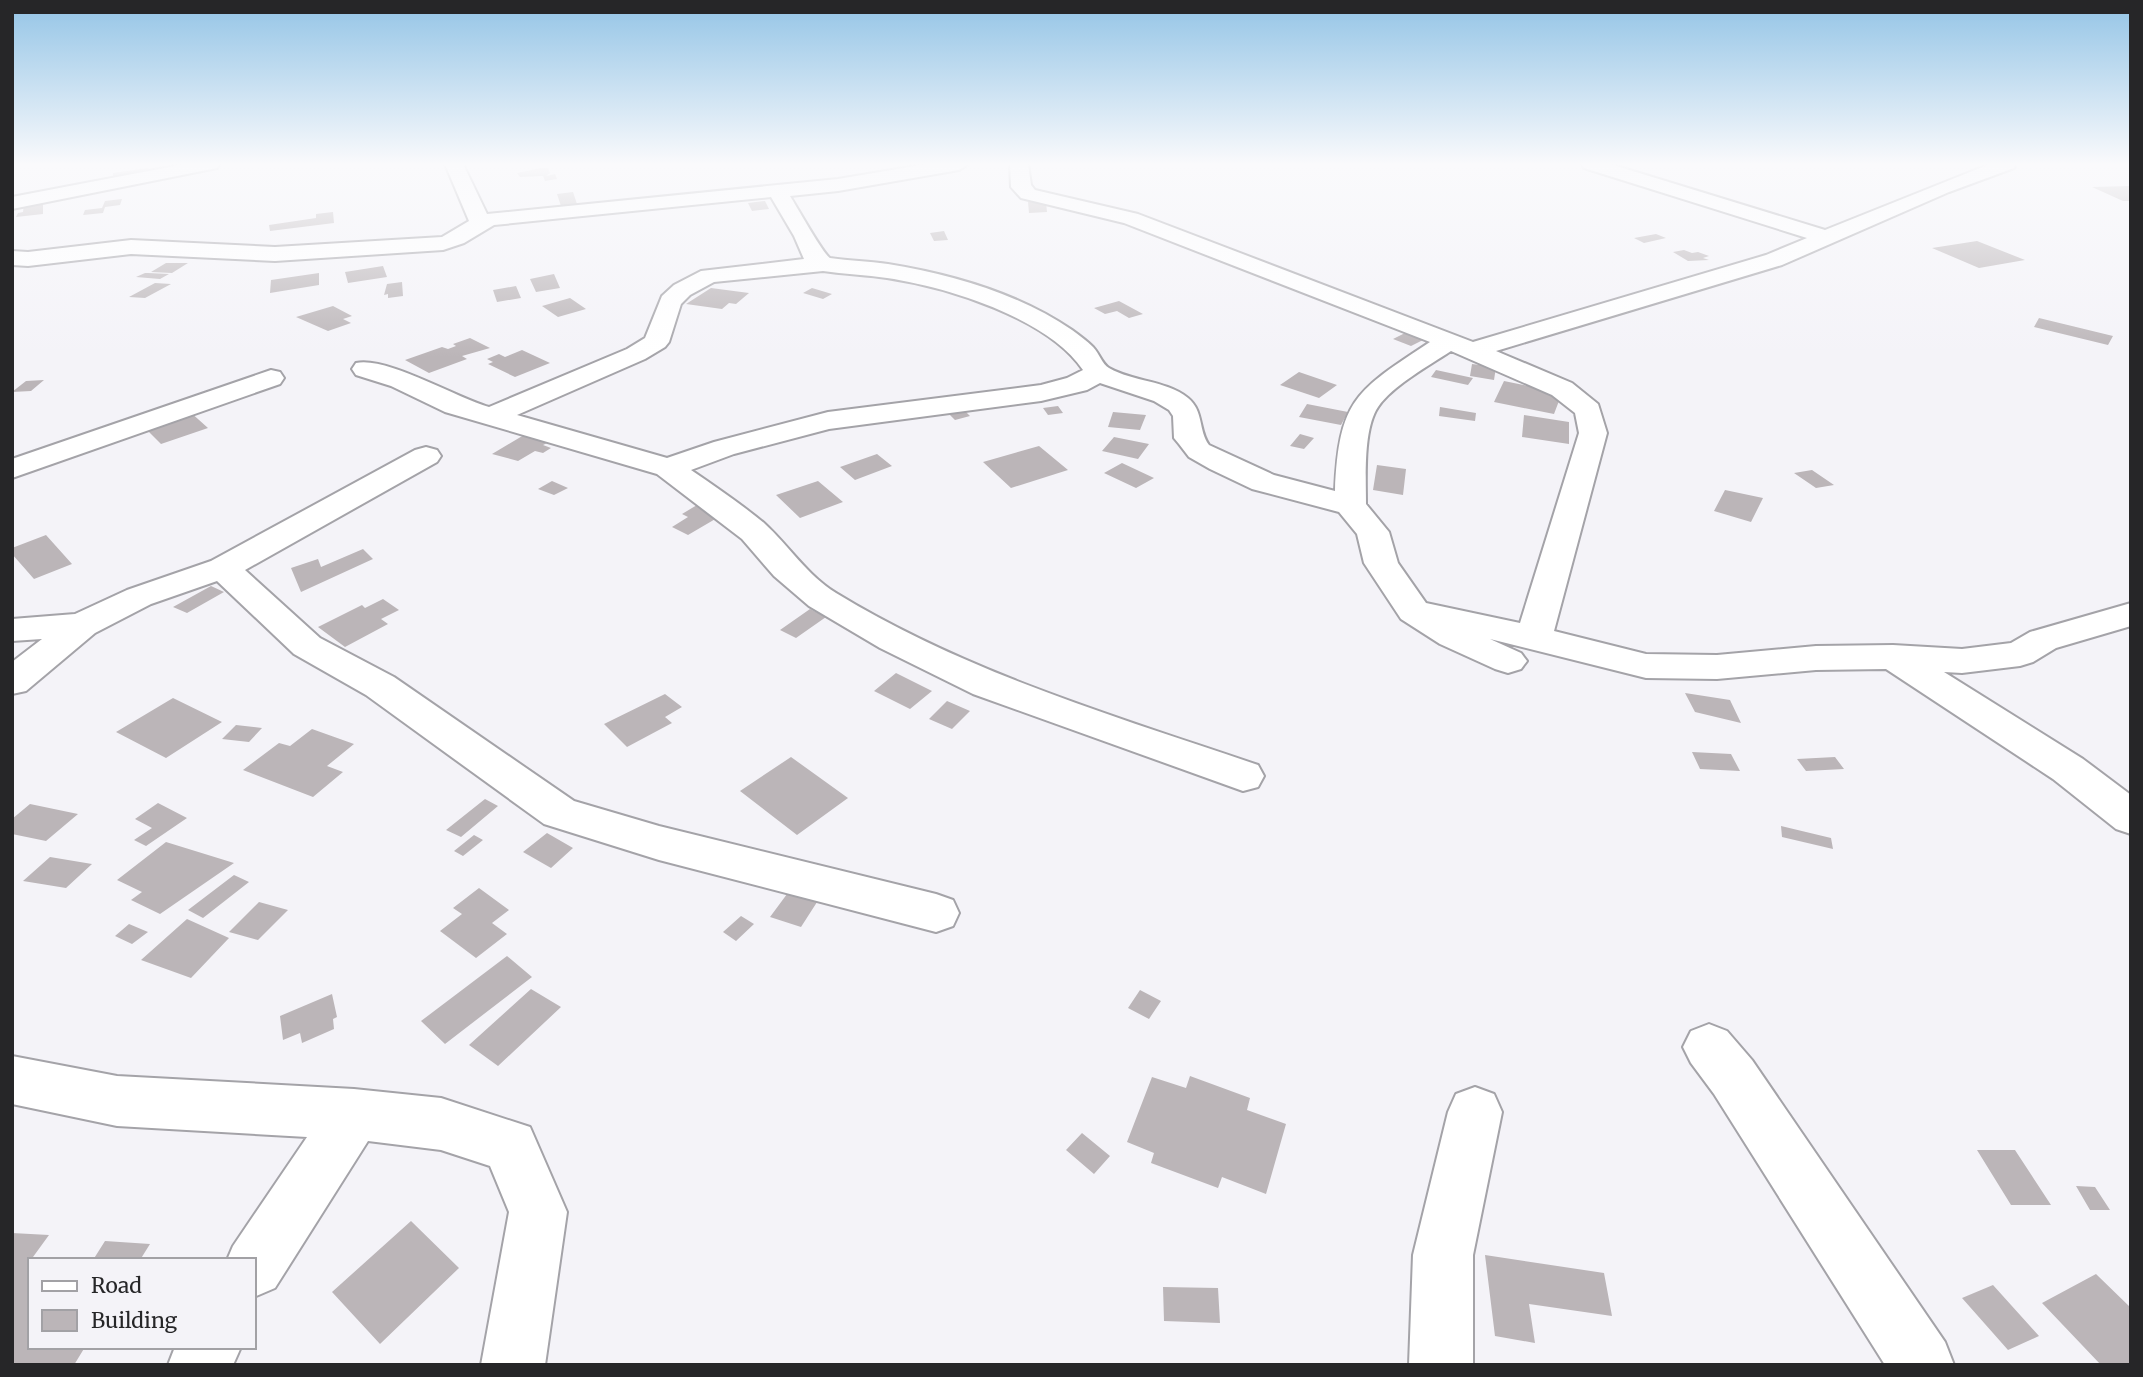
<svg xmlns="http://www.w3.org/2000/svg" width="2143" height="1377" font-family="Merriweather,serif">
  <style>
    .building { fill: #bbb5b8 }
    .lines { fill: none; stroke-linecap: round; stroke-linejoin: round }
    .minor-casing { stroke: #a4a3a8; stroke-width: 4 }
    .minor { fill: #fff; fill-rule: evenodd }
  </style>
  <rect width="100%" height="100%" fill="#f4f3f8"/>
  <path class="building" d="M148 168V174L113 179V173Z
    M541 168H548L550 173 546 176 555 174 557 179 545 181 543 176 520 177 517 173Z
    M2131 186V201H2123L2092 187Z
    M573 192 577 204 561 206 557 194Z
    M122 199 120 205 105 207 103 213 83 215 85 210 102 208 105 201Z
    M43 201V214L16 217 18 213 23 212 24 204Z
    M765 201 769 209 752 211 748 203Z
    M1028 202H1046L1047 212 1029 213Z
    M333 212 334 223 270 231 269 225 316 218V214Z
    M944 231 948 240 934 241 930 233Z
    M1656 234 1666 238 1644 243 1634 238Z
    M1977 241 2025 260 1979 268 1932 248Z
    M1684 250 1692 253 1698 252 1709 256 1703 258 1709 260 1688 261 1673 252Z
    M166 263H188L172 273 151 272Z
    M383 266 387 277 348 283 345 272Z
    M145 273H148L169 274 160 279 136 277Z
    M319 273V285L270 293 271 280Z
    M554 274 560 288 536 292 530 279Z
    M402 282 403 296 388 298V294L384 295 387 284Z
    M155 283 171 284 145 298 129 297Z
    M516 286 521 298 497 302 493 290Z
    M711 288 749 293 736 304 729 303 722 309 686 304Z
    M812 288 832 294 823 299 803 293Z
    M570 298 586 309 558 317 542 306Z
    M1119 301 1143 314 1129 318 1117 311 1105 314 1094 308Z
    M333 306 352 316 343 319 351 323 328 331 296 317Z
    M2039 318 2113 336 2108 345 2034 327Z
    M1405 333 1423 340 1411 346 1393 339Z
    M470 338 490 348 462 356 467 359 429 373 405 360 442 347 448 349 456 346 453 344Z
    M522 350 550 363 515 377 488 364 493 362 487 359 499 354 505 357Z
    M1472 364 1496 367 1494 380 1470 376Z
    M1436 370 1473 378 1468 385 1431 377Z
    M1299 372 1337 385 1319 398 1280 385Z
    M44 380 31 391 12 392 26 381Z
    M1504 381 1562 393 1554 414 1494 402Z
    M1307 404 1348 412 1341 425 1299 417Z
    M1058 406 1063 413 1048 415 1043 408Z
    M961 407 970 416 955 420 946 411Z
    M1440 407 1476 413 1475 421 1439 416Z
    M189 411 208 428 161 444 143 426Z
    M1113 412 1146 415 1140 430 1108 427Z
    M1524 415 1569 422V444L1522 437Z
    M1300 434 1314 438 1304 449 1290 446Z
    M524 435 549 442 543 445 551 448 543 453 535 451 518 461 492 454Z
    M1114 437 1149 444 1138 459 1102 451Z
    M1039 446 1068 470 1011 488 983 462Z
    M877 454 892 466 855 480 840 467Z
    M1122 463 1154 478 1136 488 1104 473Z
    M1377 465 1406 469 1403 495 1373 490Z
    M1812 470 1834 485 1816 488 1794 473Z
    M552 481 568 488 554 495 538 489Z
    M818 481 843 502 800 518 776 495Z
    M1725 490 1763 498 1751 522 1714 511Z
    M697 505 717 518 688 535 672 527 688 517 682 514Z
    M46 535 72 564 34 579 12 554V548Z
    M363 549 373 559 301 592 291 568 318 559 321 567Z
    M211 586 224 592 187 613 173 607Z
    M383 599 399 610 381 619 388 624 345 647 318 627 362 605 365 608Z
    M810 609 826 617 796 638 780 630Z
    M896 673 932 691 910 709 874 691Z
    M1685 693 1730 700 1741 723 1695 712Z
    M665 694 682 707 665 717 672 723 627 747 604 724Z
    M173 698 222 722 166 758 116 732Z
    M947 701 970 711 952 729 929 719Z
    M236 725 262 728 249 742 222 739Z
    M312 729 354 744 327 766 343 772 313 797 243 770 279 743 290 746Z
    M1692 752 1731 754 1740 771 1700 769Z
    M791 757 848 798 797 835 740 791Z
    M1835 757 1844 769 1806 771 1797 759Z
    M485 799 498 806 461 837 446 830Z
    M158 803 187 818 146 846 134 840 152 828 135 819Z
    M30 804 78 814 46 841 12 834V819Z
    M1781 826 1831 838 1833 849 1782 837Z
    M547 833 573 848 551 868 523 852Z
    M474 835 483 840 463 856 454 851Z
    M166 842 234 863 160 914 131 900 142 892 117 880Z
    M50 857 92 864 66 888 23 881Z
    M234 875 249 882 203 918 188 910Z
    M479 888 509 910 492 923 507 934 476 958 440 931 462 914 453 908Z
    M790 890 819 899 801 927 770 917Z
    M259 902 288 910 258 940 229 932Z
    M741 916 754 924 736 941 723 932Z
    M187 919 229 938 191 978 141 960Z
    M129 924 148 932 132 944 115 936Z
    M507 956 532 977 445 1044 421 1021Z
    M531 989 561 1007 498 1066 469 1045Z
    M1140 990 1161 1001 1149 1019 1128 1008Z
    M332 994 337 1017 333 1019 334 1029 302 1043 300 1033 283 1040 280 1016Z
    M1190 1076 1250 1098 1247 1110 1286 1124 1266 1194 1222 1177 1218 1188 1151 1163 1154 1153 1127 1142 1152 1077 1186 1088Z
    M1082 1133 1110 1156 1094 1174 1066 1150Z
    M1977 1150H2015L2051 1205H2011Z
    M2076 1186 2095 1187 2110 1210H2090Z
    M411 1221 459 1268 380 1344 332 1292Z
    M12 1233 49 1235 33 1257 42 1260H30V1347H85L74 1365H12Z
    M105 1241 150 1244 140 1260H93Z
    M1485 1255 1604 1273 1612 1316 1529 1304 1535 1343 1495 1336Z
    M2096 1274 2131 1308V1365H2101L2042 1303Z
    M1993 1285 2039 1336 2008 1350 1962 1298Z
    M1163 1287 1218 1288 1220 1323 1164 1321Z"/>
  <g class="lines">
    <g class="minor-casing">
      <path id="minor" d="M185 164H219L217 168 12 209V197Z
        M445 164H463L487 214 838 179 927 164H968L959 170 838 191 790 196C797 207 823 254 830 258 849 261 869 261 888 264 950 274 1020 294 1072 330 1079 335 1087 341 1093 347 1099 353 1102 364 1109 368 1133 382 1166 380 1188 398 1204 411 1198 430 1209 445L1274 475 1335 491C1339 399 1356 391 1430 342L1124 223 1021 198 1011 187 1010 164H1028L1031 185 1035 190 1138 214 1473 342 1766 255 1807 238 1584 168 1582 164H1610L1825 230 1990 164H2016L2014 168 1949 192 1782 265 1496 351 1572 383 1598 404 1607 433 1554 631 1646 654 1717 655 1816 646 1893 645 1962 649 2011 643 2030 632 2131 603V626L2056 648 2033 662 2020 666 1962 673 1944 672 2083 759 2131 795V834L2116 829 2053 779 1886 669 1816 670 1717 679 1646 678 1490 639 1521 653 1527 661 1521 669 1508 673 1495 669 1440 644 1401 619 1364 563 1357 534 1339 512 1252 489 1210 469 1189 457 1179 444 1174 438 1173 416 1169 410 1154 401 1100 383 1087 390 1041 401 829 429 734 454 691 470C716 487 741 504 764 523 789 546 807 575 836 593 967 673 1114 716 1258 765L1264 776 1258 787 1243 791 973 694 880 648 809 606 774 576 742 539 657 474 445 412 391 386 356 375 352 369 356 363C386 356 455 397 489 407L627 349 645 338 662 296 674 285 701 271 804 259 794 236 771 197 494 225 464 243 443 250 275 261 131 254 28 266 12 265V251L28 252 131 240 275 247 442 237 469 221ZM823 271C844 274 866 275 887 278 947 287 1048 318 1083 370L1067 378 1041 385 828 412 714 442 667 458 517 415 645 359 665 347 669 342 681 304 690 295 714 282ZM1451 351 1552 395 1575 413 1579 433 1520 623 1426 603 1398 563 1389 532 1366 504C1366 478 1363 429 1378 407 1392 386 1430 365 1451 351Z
        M271 370 280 372 284 378 280 384 12 478V459Z
        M426 447 437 450 441 456 437 462 245 570 320 638 394 677 574 801 659 826 936 894 953 900 959 913 953 926 936 932 659 860 544 824 366 695 294 654 217 581 151 604 95 633 26 691 12 694V662L42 639 12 641V619L75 614 127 590 211 561 415 450Z
        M1709 1024 1727 1031 1752 1060 1945 1342 1954 1365H1885L1714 1094 1691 1063 1683 1047 1691 1031Z
        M12 1056 117 1076 354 1089 441 1098 530 1127 567 1212 545 1365H481L509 1212 490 1166 441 1150 368 1141 275 1288 254 1297V1260H227L233 1246 307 1137 117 1126 12 1104Z
        M1475 1087 1494 1094 1502 1112 1473 1255V1365H1409L1413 1255 1448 1112 1456 1094Z
        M175 1347H241L233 1365H168Z"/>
    </g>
    <use href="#minor" class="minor"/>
  </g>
  <linearGradient id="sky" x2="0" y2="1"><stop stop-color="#93c4e6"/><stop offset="0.46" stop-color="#fafafc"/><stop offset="1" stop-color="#fafafc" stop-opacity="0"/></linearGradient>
  <rect width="2143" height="357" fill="url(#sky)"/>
  <rect width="2143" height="1377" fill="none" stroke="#262628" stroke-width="28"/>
  <rect x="28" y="1258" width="228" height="91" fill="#f4f3f8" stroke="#a2a1a5" stroke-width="2"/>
  <rect x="42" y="1281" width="35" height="10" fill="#ffffff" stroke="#a2a1a5" stroke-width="2"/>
  <text x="91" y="1293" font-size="21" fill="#262628">Road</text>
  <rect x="42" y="1310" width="35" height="21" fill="#bbb5b8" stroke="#a2a1a5" stroke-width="2"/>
  <text x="91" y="1328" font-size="21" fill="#262628">Building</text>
</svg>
